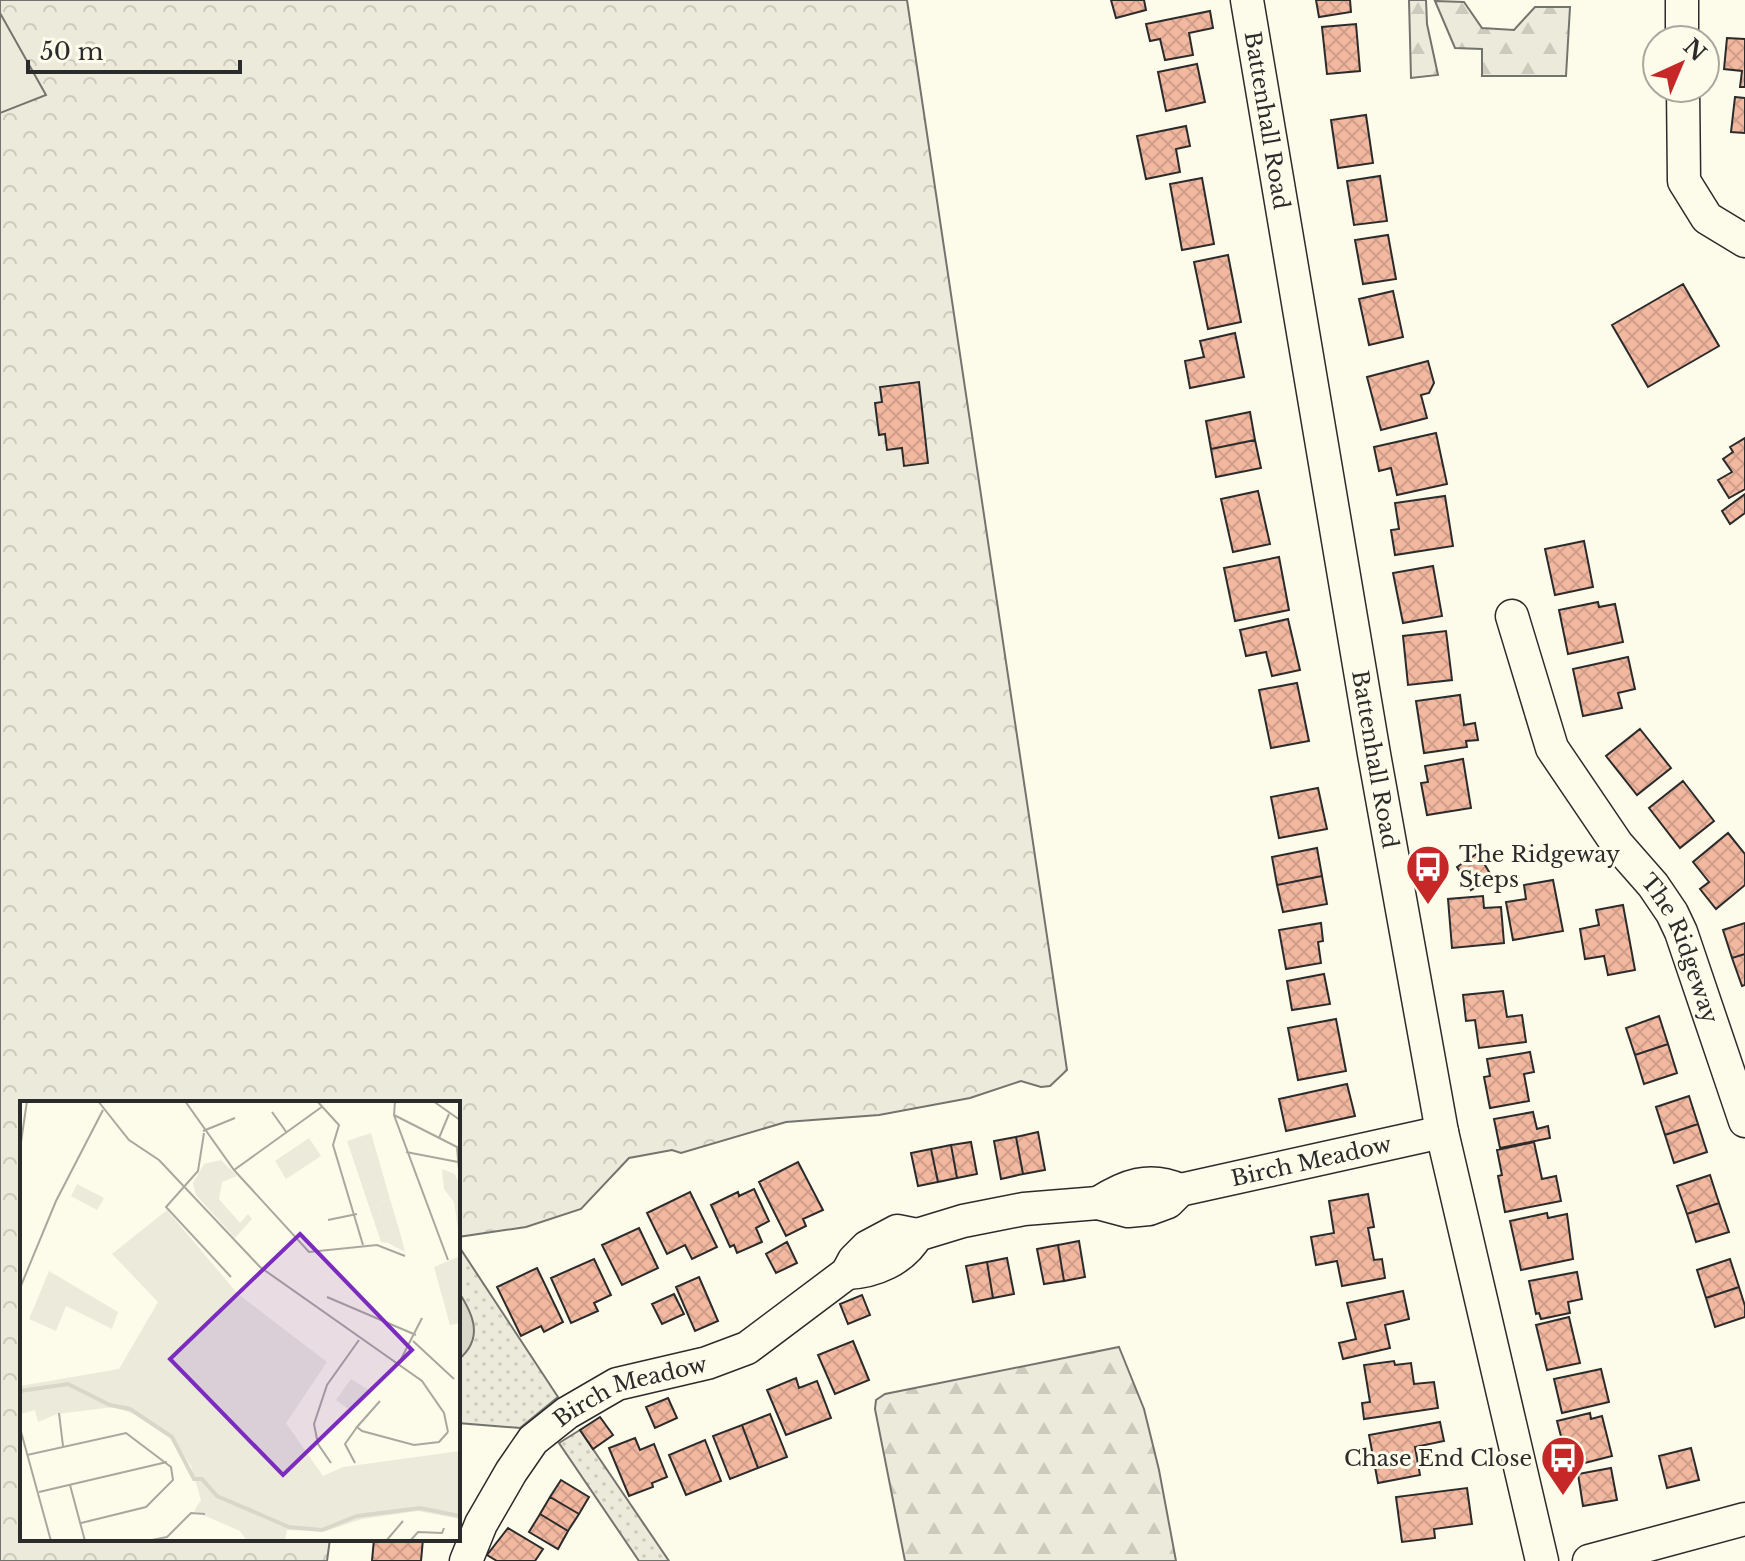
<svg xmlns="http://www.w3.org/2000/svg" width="1745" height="1561" font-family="'Libre Baskerville',serif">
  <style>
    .grass { fill: url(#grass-dots); stroke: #74746e; stroke-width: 2 }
    .forest { fill: url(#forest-firs); stroke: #74746e; stroke-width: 2 }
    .park { fill: url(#park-crowns); stroke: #74746e; stroke-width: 2 }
    .garden { fill: #ecebdb; stroke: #74746e; stroke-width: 2 }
    .water { fill: #d8d7c9; stroke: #74746e; stroke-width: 2 }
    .building { fill: url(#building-cross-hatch); stroke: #2b2b2b; stroke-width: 2 }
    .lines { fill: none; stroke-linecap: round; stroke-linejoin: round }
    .minor-casing { stroke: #2b2b2b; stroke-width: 35 }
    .minor { stroke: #fdfbea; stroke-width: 32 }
    .labels { text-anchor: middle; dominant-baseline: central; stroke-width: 6; stroke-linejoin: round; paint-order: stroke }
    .street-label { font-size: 22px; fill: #2b2b2b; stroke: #fdfbea }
    .poi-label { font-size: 22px; fill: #2b2b2b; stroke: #fdfbea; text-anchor: start }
    .inset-river { fill: none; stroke: #d8d7c9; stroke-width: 4 }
    .inset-road { fill: none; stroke: #a9a89e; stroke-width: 2 }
    .view { fill: #7b2cbf; fill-opacity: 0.15; stroke: #7b2cbf; stroke-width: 4 }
    .inset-edge { fill: none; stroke: #2b2b2b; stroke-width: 4 }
  </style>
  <defs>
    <pattern id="grass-dots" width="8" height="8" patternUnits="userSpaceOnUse" patternTransform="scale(2)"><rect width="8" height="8" fill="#ecebdb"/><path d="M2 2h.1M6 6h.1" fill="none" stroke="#cbcabc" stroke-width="1.8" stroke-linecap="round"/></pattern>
    <pattern id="forest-firs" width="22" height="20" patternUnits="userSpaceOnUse" patternTransform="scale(2)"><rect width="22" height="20" fill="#ecebdb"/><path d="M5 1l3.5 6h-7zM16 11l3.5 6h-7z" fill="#cbcabc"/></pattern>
    <pattern id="park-crowns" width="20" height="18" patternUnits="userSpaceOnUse" patternTransform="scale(2)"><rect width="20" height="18" fill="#ecebdb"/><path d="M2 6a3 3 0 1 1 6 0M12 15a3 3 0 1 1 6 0" fill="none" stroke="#cbcabc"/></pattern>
    <pattern id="building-cross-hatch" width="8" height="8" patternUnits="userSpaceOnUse" patternTransform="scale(2)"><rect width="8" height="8" fill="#f2b8a0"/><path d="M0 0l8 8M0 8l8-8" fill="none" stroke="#d09e8a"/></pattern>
  </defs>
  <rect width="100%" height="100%" fill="#fdfbea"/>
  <path class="grass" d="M458 1245 558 1397 520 1428 458 1423Z
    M580 1430 669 1561H639L559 1443Z"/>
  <path class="forest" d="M1409 0H1426L1427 24 1438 75 1411 78Z
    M1435 1 1464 2 1482 28 1514 30 1535 7H1570L1566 76H1482V49L1455 48Z
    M1119 1347 1144 1409 1159 1470 1176 1561H905L875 1409 876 1400 885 1394Z"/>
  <path class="park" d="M0 0H907L1067 1070 1050 1086 1041 1087 1021 1081 970 1098 879 1115 786 1122 681 1153 672 1150 629 1158 581 1209 526 1227 458 1237V1103H22V1539H330L327 1561H0Z"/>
  <path class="garden" d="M0 13 46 95 0 113Z"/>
  <path class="water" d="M458 1291C474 1315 484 1339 458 1360Z"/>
  <path class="building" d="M1111 0H1144L1146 10 1116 18Z
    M1316 0H1350L1351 12 1319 17Z
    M1210 11 1213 28 1189 33 1193 55 1165 60 1160 39 1150 41 1146 24Z
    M1356 24 1360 71 1327 74 1322 27Z
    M1727 38 1745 39V87H1740L1742 71 1724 69Z
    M1197 64 1205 102 1166 111 1158 72Z
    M1735 97 1745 98V133L1731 132Z
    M1366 115 1373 163 1338 168 1331 120Z
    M1186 126 1190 146 1176 149 1180 172 1146 179 1137 136Z
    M1380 176 1387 221 1354 225 1347 181Z
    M1202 178 1214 244 1182 250 1170 184Z
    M1388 235 1396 279 1363 284 1355 240Z
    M1228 255 1241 322 1208 329 1194 262Z
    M1683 284 1719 346 1648 387 1612 325Z
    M1393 291 1403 337 1369 345 1359 299Z
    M1235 333 1244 377 1190 388 1185 361 1204 357 1200 341Z
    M1428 361 1434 383 1429 393 1421 395 1427 418 1381 430 1367 377Z
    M919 382 928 463 904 466 902 448 887 450 885 434 879 435 875 403 882 402 880 387Z
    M1250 412 1255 440 1211 449 1206 421Z
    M1436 433 1447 484 1397 495 1391 468 1379 471 1374 447Z
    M1745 438V489L1729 498 1718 480 1732 472 1723 459 1733 452 1730 447Z
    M1255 440 1261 468 1216 477 1211 449Z
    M1258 491 1270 544 1233 552 1221 499Z
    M1745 494V513L1730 524 1722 511Z
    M1445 496 1453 546 1395 555 1391 530 1399 529 1395 503Z
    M1584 541 1593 587 1555 595 1545 549Z
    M1279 557 1289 610 1235 621 1224 568Z
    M1433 566 1442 616 1403 623 1393 573Z
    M1598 602 1599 607 1615 604 1623 642 1568 654 1559 610Z
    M1288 619 1300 670 1272 676 1266 652 1246 656 1240 630Z
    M1446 631 1452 680 1408 685 1403 636Z
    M1628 657 1635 689 1618 693 1622 708 1583 716 1573 669Z
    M1297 683 1309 741 1271 748 1259 690Z
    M1460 695 1464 725 1475 723 1478 740 1466 741 1467 747 1424 753 1416 701Z
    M1640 729 1671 768 1637 795 1606 756Z
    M1463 759 1471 808 1427 815 1421 783 1428 782 1425 766Z
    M1683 781 1714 821 1680 848 1649 808Z
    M1318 788 1327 829 1279 838 1271 797Z
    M1728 833 1745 854V885L1716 909 1700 889 1709 882 1693 862Z
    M1317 848 1322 876 1277 885 1272 857Z
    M1478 853 1492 877 1471 890 1457 867Z
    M1322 876 1327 904 1283 912 1277 885Z
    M1553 880 1563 931 1513 940 1506 902 1526 899 1524 885Z
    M1483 896 1484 908 1501 907 1504 943 1452 948 1448 899Z
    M1623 905 1635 970 1608 975 1604 956 1585 959 1580 929 1599 925 1596 910Z
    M1321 923 1323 941 1318 942 1321 963 1286 969 1279 930Z
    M1745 923V954L1732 958 1723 930Z
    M1745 954V985L1742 986 1732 958Z
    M1324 974 1330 1004 1292 1010 1287 981Z
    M1503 991 1507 1017 1522 1015 1526 1042 1479 1048 1475 1020 1466 1021 1463 995Z
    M1659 1016 1668 1044 1635 1055 1626 1028Z
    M1336 1019 1346 1071 1298 1080 1288 1028Z
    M1668 1044 1677 1073 1644 1084 1635 1055Z
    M1530 1052 1534 1072 1524 1074 1529 1101 1490 1108 1484 1077 1490 1076 1487 1059Z
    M1347 1084 1355 1116 1286 1131 1279 1099Z
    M1689 1096 1698 1124 1665 1135 1656 1107Z
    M1533 1112 1537 1129 1548 1126 1550 1138 1500 1148 1494 1119Z
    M1698 1124 1707 1152 1674 1163 1665 1135Z
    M1038 1132 1045 1170 1023 1174 1016 1137Z
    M1016 1137 1023 1174 1001 1179 994 1141Z
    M971 1142 977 1174 957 1178 951 1145Z
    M1534 1142 1542 1179 1556 1176 1561 1201 1505 1212 1498 1176 1502 1175 1497 1150Z
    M951 1145 957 1178 938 1182 931 1149Z
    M931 1149 938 1182 918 1186 911 1153Z
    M798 1162 823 1210 803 1219 806 1226 786 1236 759 1182Z
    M1710 1175 1719 1203 1687 1214 1677 1186Z
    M754 1189 769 1221 756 1228 762 1242 737 1253 734 1245 730 1247 711 1205 738 1192 739 1196Z
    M690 1192 717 1247 692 1259 685 1245 667 1254 647 1213Z
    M1368 1194 1374 1227 1368 1228 1374 1260 1382 1259 1385 1278 1342 1286 1337 1261 1316 1265 1311 1237 1334 1233 1329 1201Z
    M1719 1203 1729 1232 1696 1242 1687 1214Z
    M1547 1213 1548 1218 1567 1214 1573 1259 1521 1270 1510 1221Z
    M639 1228 658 1268 622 1285 602 1245Z
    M1079 1241 1085 1277 1064 1281 1058 1245Z
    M787 1242 797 1263 776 1273 766 1254Z
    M1058 1245 1064 1281 1044 1284 1037 1249Z
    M1007 1258 1014 1294 993 1298 987 1262Z
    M594 1259 611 1295 594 1303 598 1311 571 1323 551 1278Z
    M1730 1259 1739 1287 1706 1298 1697 1270Z
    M987 1262 993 1298 973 1302 966 1266Z
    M537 1268 563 1322 544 1332 541 1326 521 1336 497 1287Z
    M1577 1272 1582 1299 1568 1302 1570 1313 1541 1319 1539 1313 1536 1314 1529 1281Z
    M699 1277 718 1321 695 1331 676 1287Z
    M1739 1287 1745 1306V1317L1715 1327 1706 1298Z
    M1403 1291 1409 1319 1385 1325 1390 1348 1343 1359 1339 1343 1356 1339 1347 1303Z
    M674 1294 684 1314 662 1324 652 1304Z
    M862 1295 870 1315 848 1324 840 1304Z
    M1569 1317 1580 1363 1547 1370 1536 1325Z
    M853 1341 869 1380 835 1394 818 1355Z
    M1394 1361 1395 1365 1411 1363 1414 1384 1434 1382 1438 1408 1364 1419 1362 1403 1370 1402 1364 1365Z
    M1601 1369 1609 1402 1562 1413 1554 1379Z
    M796 1378 799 1388 817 1381 831 1418 786 1435 767 1390Z
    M668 1398 677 1418 655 1428 646 1407Z
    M1590 1413 1591 1419 1602 1416 1612 1456 1569 1467 1557 1421Z
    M770 1414 787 1457 758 1468 742 1425Z
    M600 1417 613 1435 593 1449 580 1430Z
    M1440 1422 1444 1441 1415 1447 1420 1475 1378 1483 1369 1435Z
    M742 1425 758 1468 730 1479 713 1436Z
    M635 1438 640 1450 654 1444 667 1477 652 1483 653 1487 629 1496 609 1448Z
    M705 1440 721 1481 686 1495 669 1455Z
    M1691 1448 1699 1480 1667 1488 1659 1456Z
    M1611 1468 1617 1500 1583 1506 1578 1474Z
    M561 1480 589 1497 579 1514 550 1497Z
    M1467 1488 1472 1524 1434 1529 1435 1538 1402 1542 1396 1497Z
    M550 1497 579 1514 568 1531 540 1514Z
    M540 1514 568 1531 558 1549 529 1532Z
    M508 1528 543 1549 535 1561H497L487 1555Z
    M374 1539H423L421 1561H372Z"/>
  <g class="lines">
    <g class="minor-casing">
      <g id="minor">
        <path id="s1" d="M1247 0 1374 754 1442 1132 1542 1561"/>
        <path d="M1682 0V40"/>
        <path d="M1683 88 1684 181 1707 218 1745 241"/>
        <path id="s2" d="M1512 616 1552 748 1617 844 1653 885 1672 913 1681 932 1745 1121"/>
        <path d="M1098 1203C1125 1186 1149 1176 1180 1190"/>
        <path d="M847 1273C874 1272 903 1260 917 1235"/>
        <path id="s3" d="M466 1561 481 1524 511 1472 533 1440 567 1413 617 1384 707 1363 747 1348 847 1273 854 1260 867 1247 897 1231 917 1235 963 1221 1024 1209 1098 1203 1128 1211 1149 1209 1168 1202 1180 1190 1442 1132"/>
        <path d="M1589 1561 1745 1519"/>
      </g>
    </g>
    <use href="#minor" class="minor"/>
  </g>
  <defs>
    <g id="bus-pin" transform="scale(2.3)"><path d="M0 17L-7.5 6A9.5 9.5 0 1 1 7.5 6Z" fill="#c62828" stroke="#fdfbea"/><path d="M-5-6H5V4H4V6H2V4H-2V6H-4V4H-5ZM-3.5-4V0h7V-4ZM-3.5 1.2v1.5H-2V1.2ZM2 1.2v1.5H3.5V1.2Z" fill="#fff"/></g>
  </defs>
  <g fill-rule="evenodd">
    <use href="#bus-pin" x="1428" y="867"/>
    <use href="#bus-pin" x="1563" y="1458"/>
  </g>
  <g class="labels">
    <g class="street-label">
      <text stroke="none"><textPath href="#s1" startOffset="122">Battenhall Road</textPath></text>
      <text stroke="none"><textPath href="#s1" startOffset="770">Battenhall Road</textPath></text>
      <text stroke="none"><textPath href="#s2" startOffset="378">The Ridgeway</textPath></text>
      <text stroke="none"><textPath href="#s3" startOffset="996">Birch Meadow</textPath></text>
      <text stroke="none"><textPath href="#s3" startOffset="250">Birch Meadow</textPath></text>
    </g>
    <g class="poi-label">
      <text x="1459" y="854">The Ridgeway<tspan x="1459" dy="25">Steps</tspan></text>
      <text x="1532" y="1458" text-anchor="end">Chase End Close</text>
    </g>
  </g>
  <g transform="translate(20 1101)">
    <rect width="440" height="440" fill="#fdfbea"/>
    <path d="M351 32 370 98 357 103 368 142 361 141 327 40ZM201 59 217 75 202 81 199 98 220 122 228 113 232 118 215 137 176 94 173 82 184 63ZM331 278 352 291 331 310 316 299Z" fill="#ecebdb"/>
    <path d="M422 68 435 73 440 85V140L434 101 424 88ZM147 109 218 193 307 261 266 322 303 375 323 366 440 350V418L398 410 342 418 306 430 267 429 265 440H227L220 430 174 410 181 399 171 365 152 336 117 314 94 306 37 313 18 321 15 309 0 313V285L99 268 138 201 92 153Z" fill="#ecebdb"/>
    <path d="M289 37 301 55 266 78 255 60ZM57 83 84 97 77 109 51 95ZM370 98 381 135 385 151 368 142 357 103ZM440 155V222L430 224 414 166ZM29 170 98 211 92 228 46 205 36 230 9 218ZM130 253 161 262 148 284 122 277ZM281 382 282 395 247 398 246 386Z" fill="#ecebdb"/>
    <path class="inset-river" d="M0 290 48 283 90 304 110 308 152 336 174 378H182L197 395 269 426 302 429 337 415 400 407 440 415"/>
    <path class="inset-road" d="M78 0 109 39 139 59 240 166 402 280 424 312 428 331M165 0 214 69 289 151 357 144 385 155M297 0 319 24 313 44 343 144M375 0 374 14 428 159M413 0 440 19M252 11 267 32M374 14 437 46 440 80M183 30 215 17M184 32 178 70 146 106 211 176M419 37 429 13M0 48 7 0M386 51 438 61M214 69 303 5M308 119 337 113M0 187 36 100 83 9M307 196 396 234M393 240 434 278M378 264 402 217M360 300 337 326 342 330 394 344 419 341 428 331M39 312 43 345M0 327 31 440M7 354 106 332 151 366 153 379 126 406 61 422M311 362 298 343 294 323 307 284 339 239M335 362 325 343 337 326M50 384 65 440M19 391 147 361M127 440 147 436 171 412 185 413M366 440 383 420M390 440 398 431 422 432 424 427"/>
    <path class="view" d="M280 133 392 249 263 374 150 258Z"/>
    <rect width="440" height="440" class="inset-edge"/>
  </g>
  <g transform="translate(1681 64) rotate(44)"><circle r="38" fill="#fdfbea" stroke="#a9a89e" stroke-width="2"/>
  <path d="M0-6L14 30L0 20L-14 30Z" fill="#c62828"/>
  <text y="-12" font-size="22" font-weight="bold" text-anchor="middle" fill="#2b2b2b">N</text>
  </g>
  <path d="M28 60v12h212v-12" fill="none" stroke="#2b2b2b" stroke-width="4"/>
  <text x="40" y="60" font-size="24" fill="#2b2b2b" stroke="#fdfbea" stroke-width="6" paint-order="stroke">50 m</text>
</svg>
